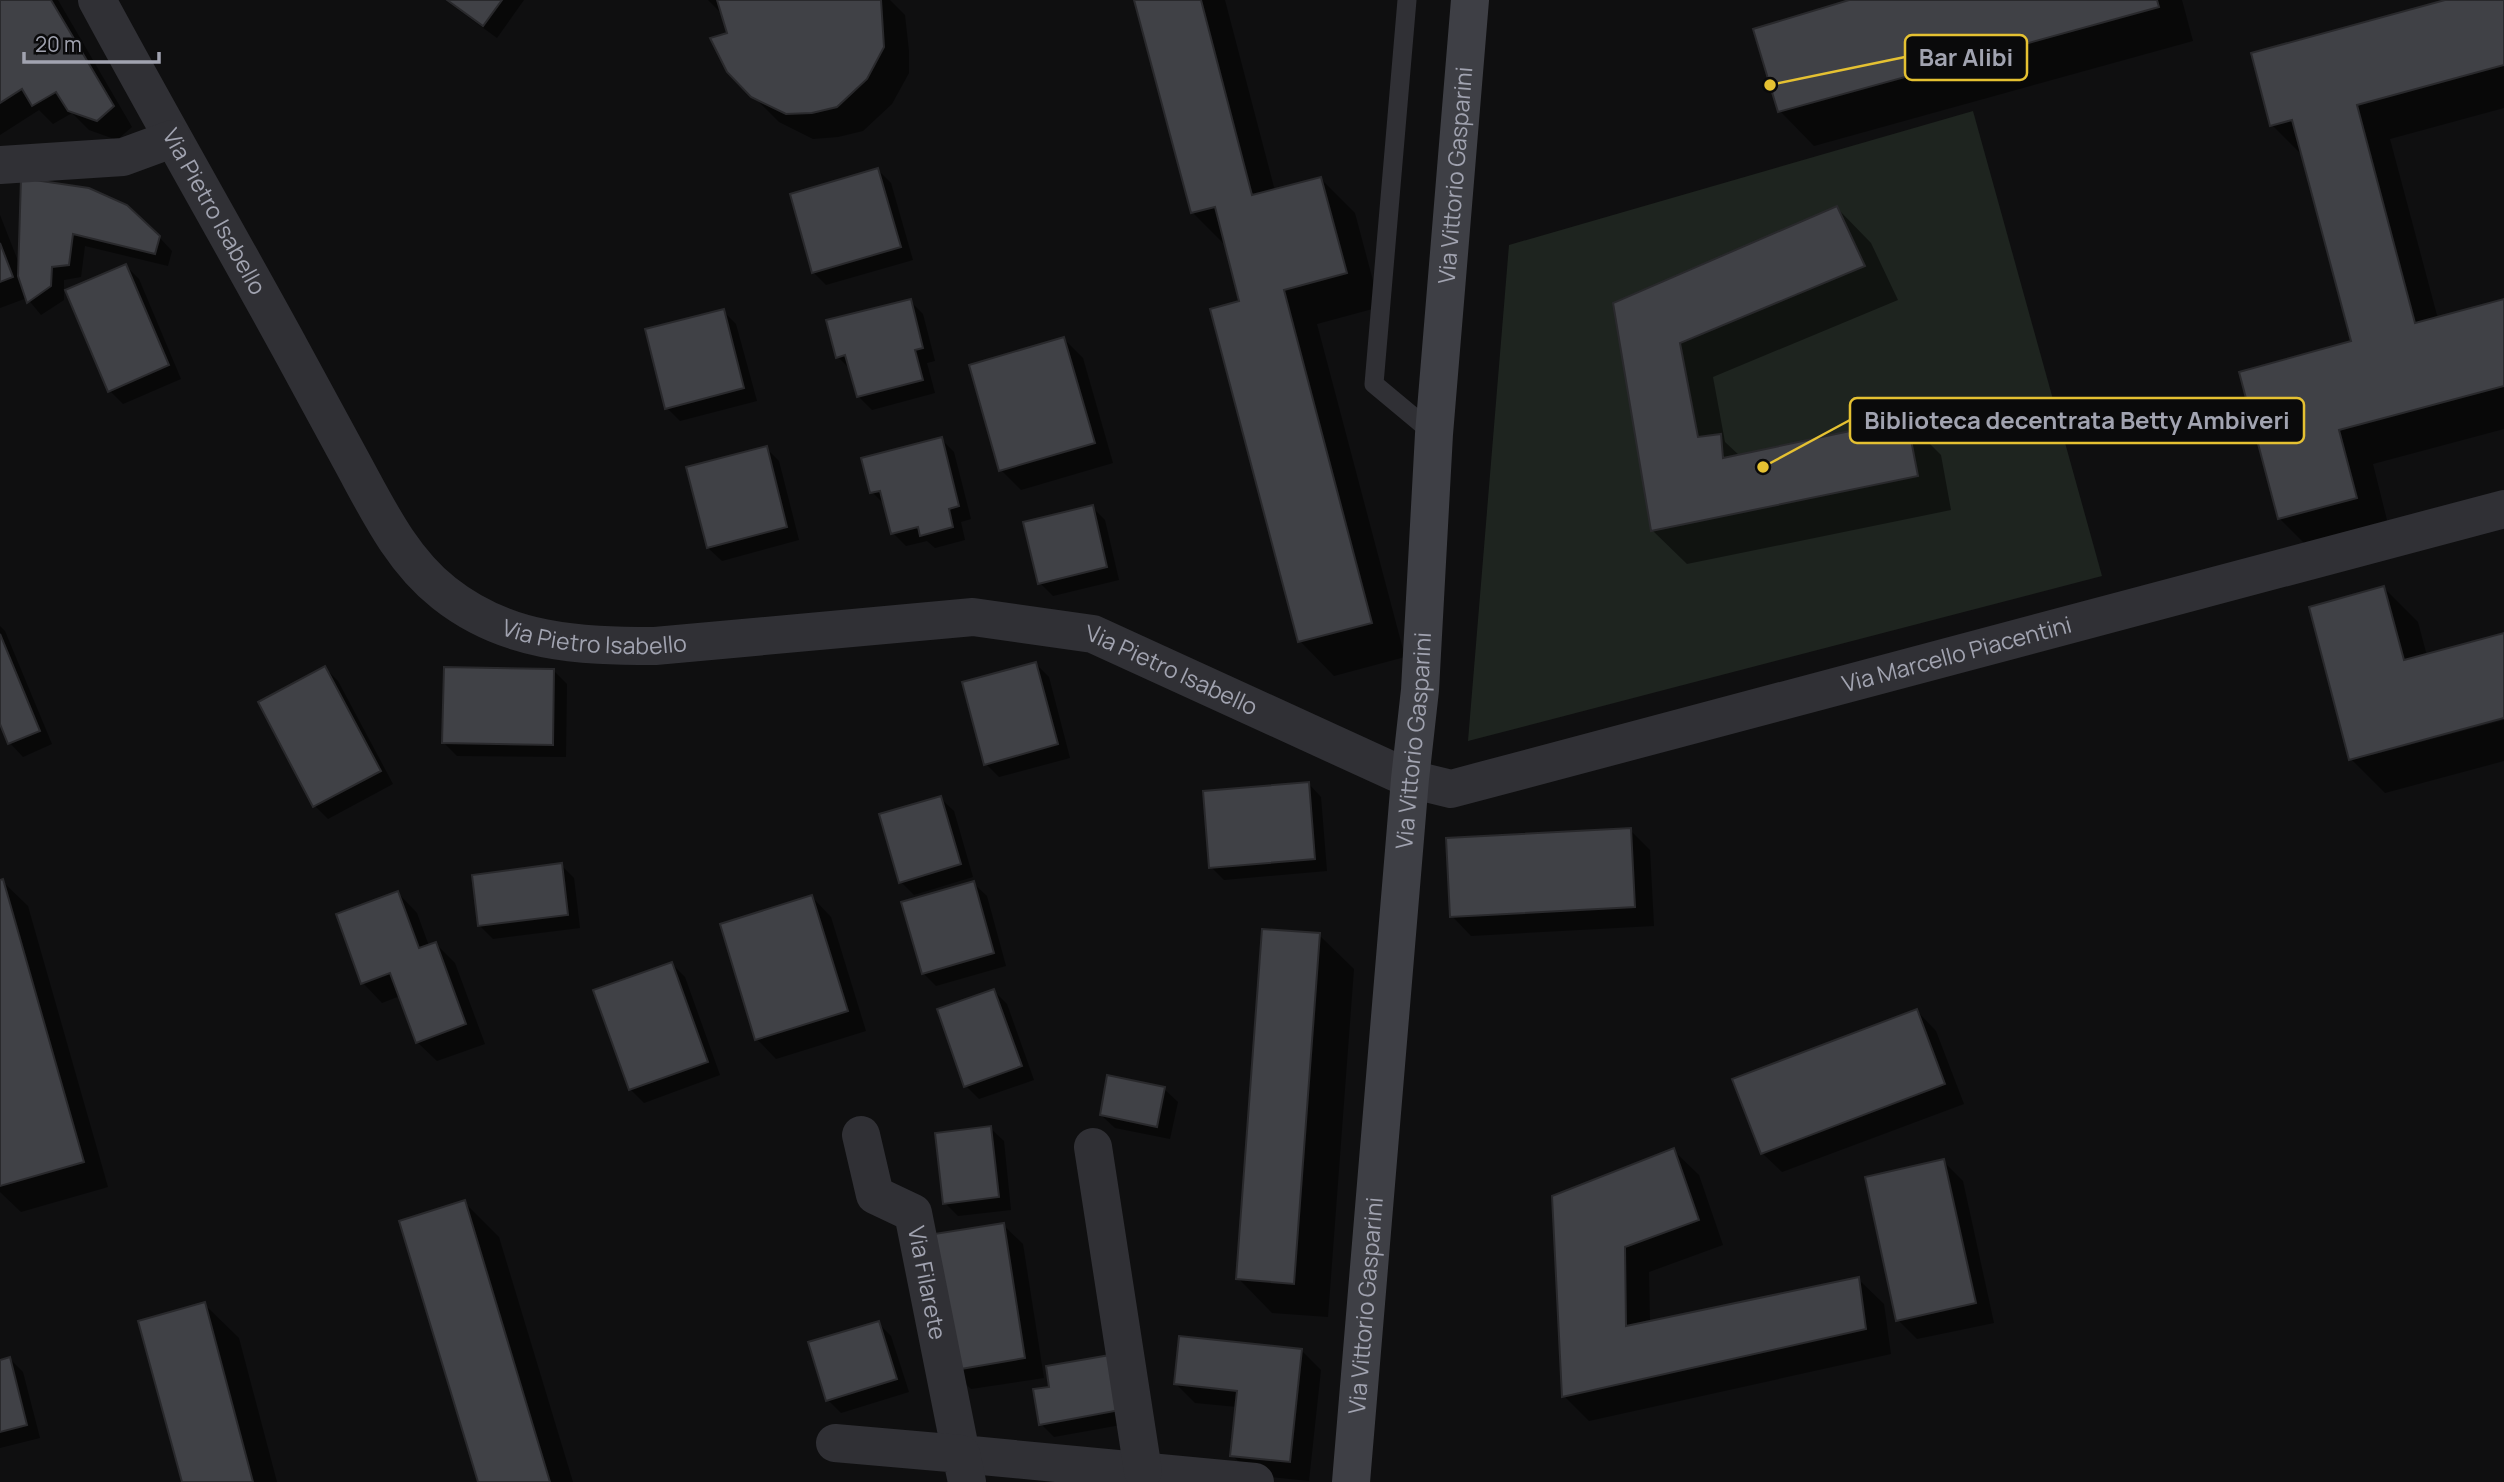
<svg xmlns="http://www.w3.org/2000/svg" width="2504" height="1482" viewBox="0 0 2504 1482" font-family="Manrope,sans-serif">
	<rect width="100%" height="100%" fill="#0f0f10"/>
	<!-- green -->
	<polygon fill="#1e241f" points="1973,111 2102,576 1468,741 1509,245"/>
	<!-- shadow -->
	<g fill="#0007">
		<polygon points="0,0 58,0 132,127 117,140 89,130 72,113 53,124 39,110 0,135"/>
		<polygon points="445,0 524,0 497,38"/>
		<polygon points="708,0 890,0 905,15 909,51 909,73 892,104 863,131 838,137 813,139 779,122 728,71 729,34 723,15"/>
		<polygon points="1136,0 1225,0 1275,191 1321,179 1355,213 1380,307 1317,324 1405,657 1334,676 1300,641 1242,302 1227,247 1192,212"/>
		<polygon points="1855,0 2182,0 2193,41 1814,146 1780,111"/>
		<polygon points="2452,0 2504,0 2504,108 2390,139 2438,319 2504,301 2504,429 2373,464 2390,532 2314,553 2280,519 2241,373 2353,342 2303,156 2272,125"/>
		<polygon points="878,170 891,183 913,260 826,285 813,272"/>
		<polygon points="23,180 159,237 172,251 168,266 85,246 81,277 64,280 64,300 41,315 27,298 0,308 0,215 20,266"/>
		<polygon points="1837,208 1871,243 1898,300 1713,377 1725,442 1740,456 1906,420 1941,455 1951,510 1687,564 1652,530 1614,304"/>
		<polygon points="126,266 139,279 181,379 123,404 110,391"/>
		<polygon points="910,301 923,314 935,361 927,363 935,393 872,410 858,396 851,370 838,357"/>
		<polygon points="723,311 736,324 757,401 680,421 667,408"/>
		<polygon points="1064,339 1083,358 1113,463 1021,490 1001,470"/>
		<polygon points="941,439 954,452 971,519 961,522 965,540 935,548 927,541 906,546 893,533 885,505 872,492"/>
		<polygon points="766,448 779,461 799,540 722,561 708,548"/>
		<polygon points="1092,507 1105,520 1119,580 1053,596 1040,583"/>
		<polygon points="2384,588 2418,622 2427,656 2504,635 2504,716 2372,752 2372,755 2504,720 2504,761 2385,793 2351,759"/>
		<polygon points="0,626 5,631 52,744 23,757 10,743 0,719"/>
		<polygon points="1036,664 1049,677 1070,758 999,777 986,764"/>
		<polygon points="325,668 338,681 393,784 328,819 315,806 260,703"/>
		<polygon points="554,671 567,684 566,757 457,756 444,743"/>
		<polygon points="1308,783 1321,797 1327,871 1224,880 1211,867"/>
		<polygon points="940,798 954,811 973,877 914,895 901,882"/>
		<polygon points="1630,830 1650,850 1654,926 1471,936 1452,916"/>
		<polygon points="561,865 574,878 580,928 493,939 480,926"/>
		<polygon points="0,881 2,881 28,906 108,1187 21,1212 0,1192"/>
		<polygon points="973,883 987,896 1006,966 936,986 923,973"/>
		<polygon points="398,893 417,913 429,946 436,944 455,963 485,1044 437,1061 417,1042 400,996 382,1003 363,983 338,915"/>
		<polygon points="812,897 831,917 866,1031 776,1059 757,1039"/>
		<polygon points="1319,935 1354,969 1328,1317 1272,1313 1238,1278"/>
		<polygon points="672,964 685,977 720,1075 644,1103 631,1090 596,991"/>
		<polygon points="994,991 1007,1004 1034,1080 979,1099 966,1086"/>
		<polygon points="1917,1011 1936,1031 1964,1104 1782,1172 1762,1153"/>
		<polygon points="1164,1089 1178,1102 1170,1139 1115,1128 1101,1115"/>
		<polygon points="990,1128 1004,1141 1011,1210 958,1216 945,1203"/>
		<polygon points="1673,1150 1699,1175 1723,1245 1649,1272 1650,1323 1858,1279 1884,1304 1891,1354 1589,1421 1564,1396 1554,1198"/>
		<polygon points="1943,1161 1963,1181 1994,1323 1917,1339 1898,1320"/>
		<polygon points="464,1202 499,1237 573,1482 480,1482"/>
		<polygon points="1003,1225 1023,1244 1044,1378 971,1389 951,1370"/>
		<polygon points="204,1304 239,1338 277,1482 183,1482"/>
		<polygon points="878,1323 891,1336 909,1392 841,1413 828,1400"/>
		<polygon points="1301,1350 1321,1370 1309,1481 1252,1475 1232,1455 1237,1407 1195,1403 1176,1384"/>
		<polygon points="10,1359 23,1372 40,1438 0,1448 0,1362"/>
		<polygon points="1122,1370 1132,1423 1054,1437 1041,1424"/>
	</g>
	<!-- building -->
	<g fill="#404146" stroke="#29292c" stroke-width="2">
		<polygon points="0,0 51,0 114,106 97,121 68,111 56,92 32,106 22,89 0,103"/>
		<polygon points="447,0 502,0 483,26"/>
		<polygon points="717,0 881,0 884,47 867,79 837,107 812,113 786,114 751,97 727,72 710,38 727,33"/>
		<polygon points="1134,0 1201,0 1252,195 1321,177 1347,273 1284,290 1372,623 1298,642 1210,309 1239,301 1215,207 1191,213"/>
		<polygon points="1849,0 2157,0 2159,7 1778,112 1753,29"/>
		<polygon points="2445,0 2504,0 2504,65 2357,105 2415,323 2504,299 2504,386 2339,430 2357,498 2278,519 2239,372 2351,341 2292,120 2270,126 2251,53"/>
		<polygon points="878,168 901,247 812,273 790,194"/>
		<polygon points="21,178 89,188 127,205 160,236 155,254 73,234 69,265 52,267 51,286 27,303 18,276"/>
		<polygon points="1837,206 1865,266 1680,343 1698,437 1721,434 1723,458 1907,419 1918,476 1651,531 1613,303"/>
		<polygon points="0,243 13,277 0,282"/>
		<polygon points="126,264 169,365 108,392 65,290"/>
		<polygon points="911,299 923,348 915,350 923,380 857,397 845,355 836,358 826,320"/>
		<polygon points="724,309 744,388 665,409 645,329"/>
		<polygon points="1064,337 1095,443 999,471 969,365"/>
		<polygon points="942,437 959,506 949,509 953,527 920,536 918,527 891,534 880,491 870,493 861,458"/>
		<polygon points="767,446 787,527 707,548 686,467"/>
		<polygon points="1093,505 1107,567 1038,584 1023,522"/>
		<polygon points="2384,586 2404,660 2504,633 2504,718 2349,760 2309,607"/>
		<polygon points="0,634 40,731 8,744 0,724"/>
		<polygon points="1036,662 1058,744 984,765 962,682"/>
		<polygon points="325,666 381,771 313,807 258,702"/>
		<polygon points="444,667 554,669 553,745 442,743"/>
		<polygon points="1309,782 1315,859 1209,868 1203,791"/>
		<polygon points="941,796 961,864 899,883 879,814"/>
		<polygon points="1631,828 1635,907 1450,917 1446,838"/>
		<polygon points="562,863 568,915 478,926 472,875"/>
		<polygon points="3,879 84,1162 0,1186 0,880"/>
		<polygon points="974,881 994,953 922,974 901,902"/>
		<polygon points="398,891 419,948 436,942 466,1024 416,1043 390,973 361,984 336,914"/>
		<polygon points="812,895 848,1011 755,1040 720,924"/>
		<polygon points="1262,929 1320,933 1294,1284 1236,1279"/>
		<polygon points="672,962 708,1062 629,1090 593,990"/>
		<polygon points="994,989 1022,1066 964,1087 937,1009"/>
		<polygon points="1917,1009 1945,1084 1761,1154 1732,1079"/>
		<polygon points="1107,1075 1165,1087 1157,1127 1100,1115"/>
		<polygon points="991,1126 999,1197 943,1204 935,1133"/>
		<polygon points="1674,1148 1699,1220 1625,1247 1626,1326 1859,1277 1866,1329 1562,1397 1552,1196"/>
		<polygon points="1944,1159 1976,1303 1896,1321 1865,1177"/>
		<polygon points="465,1200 550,1482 478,1482 399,1221"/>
		<polygon points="1004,1223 1025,1358 949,1371 928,1235"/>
		<polygon points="205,1302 253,1482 182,1482 138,1321"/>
		<polygon points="879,1321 897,1379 826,1401 808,1342"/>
		<polygon points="1179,1336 1302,1349 1290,1462 1230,1456 1237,1391 1174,1384"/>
		<polygon points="1110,1355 1120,1410 1039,1425 1033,1389 1049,1387 1046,1366"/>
		<polygon points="10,1357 27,1425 0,1432 0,1360"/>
	</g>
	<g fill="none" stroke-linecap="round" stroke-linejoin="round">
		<!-- lane -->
		<polyline stroke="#303035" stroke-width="19" points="1407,0 1374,384 1434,434"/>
		<!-- street -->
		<g stroke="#303035" stroke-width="38">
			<path id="s1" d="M97 0C160 117 226 231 290 348 311 387 332 425 353 464 378 510 402 560 444 593 507 643 578 646 655 646L973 617 1093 634 1410 779 1451 789 2504 509"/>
			<polyline points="0,165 123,157 172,139"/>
			<path id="s2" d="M861 1135 875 1195 913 1213 961 1454 1255 1482"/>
			<polyline points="1093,1147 1143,1471"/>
			<polyline points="835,1443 961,1454 967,1482"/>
		</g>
		<!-- secondary -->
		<path stroke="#3e3f45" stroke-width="38" id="s3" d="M1351 1482 1410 779 1420 690 1434 434 1470 0"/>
	</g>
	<g text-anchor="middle" stroke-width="5" stroke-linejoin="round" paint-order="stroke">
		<!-- street labels -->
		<g font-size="23" fill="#a1a3b0" stroke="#0a0a0b">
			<text dy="8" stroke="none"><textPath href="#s3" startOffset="1311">Via Vittorio Gasparini</textPath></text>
			<text dy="8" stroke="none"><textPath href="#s1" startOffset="242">Via Pietro Isabello</textPath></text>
			<text dy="8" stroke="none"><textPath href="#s1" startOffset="850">Via Pietro Isabello</textPath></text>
			<text dy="8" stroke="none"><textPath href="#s1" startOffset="2266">Via Marcello Piacentini</textPath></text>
			<text dy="8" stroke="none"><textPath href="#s1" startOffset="1438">Via Pietro Isabello</textPath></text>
			<text dy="8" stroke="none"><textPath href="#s3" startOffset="744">Via Vittorio Gasparini</textPath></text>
			<text dy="8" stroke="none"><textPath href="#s2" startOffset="175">Via Filarete</textPath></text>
			<text dy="8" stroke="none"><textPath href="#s3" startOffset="177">Via Vittorio Gasparini</textPath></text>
		</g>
	</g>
	<!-- callouts -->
	<path fill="none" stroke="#e5c132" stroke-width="2.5" d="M1770 85L1905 57M1763 467L1850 420"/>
	<g fill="#e5c132" stroke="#0a0a0b" stroke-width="2.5">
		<circle cx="1770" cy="85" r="7"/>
		<circle cx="1763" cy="467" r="7"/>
	</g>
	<g fill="#0a0a0b" stroke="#e5c132" stroke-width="2.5">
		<rect x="1905" y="35" width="122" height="45" rx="7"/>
		<rect x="1850" y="398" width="454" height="45" rx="7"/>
	</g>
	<g font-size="24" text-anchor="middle" font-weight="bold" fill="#a1a3b0">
		<text x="1966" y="66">Bar Alibi</text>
		<text x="2077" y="429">Biblioteca decentrata Betty Ambiveri</text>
	</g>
	<!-- scale -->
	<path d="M24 52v10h135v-10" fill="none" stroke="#a1a3b0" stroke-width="3.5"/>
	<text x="35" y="52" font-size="21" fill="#a1a3b0" stroke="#0a0a0b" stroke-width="5" paint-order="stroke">20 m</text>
</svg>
